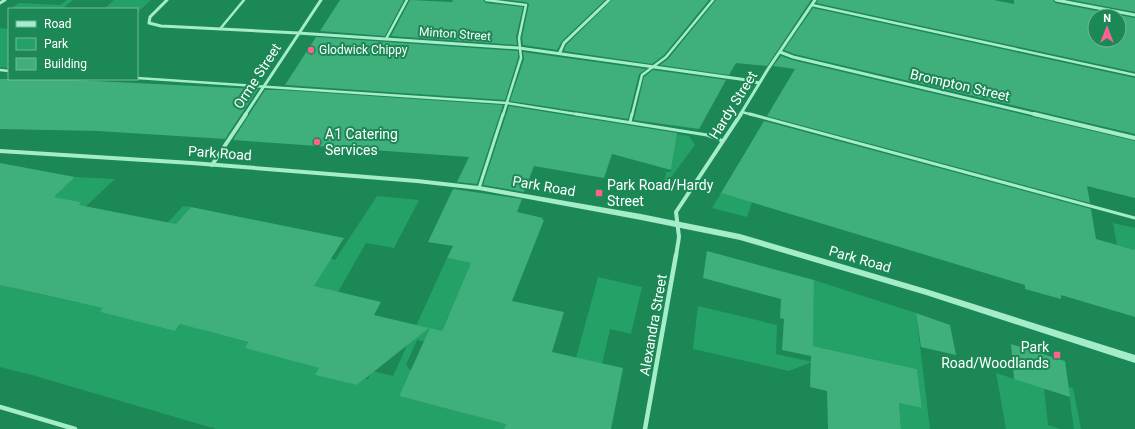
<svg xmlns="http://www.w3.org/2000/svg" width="1135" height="429" viewBox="0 0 1135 429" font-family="Roboto,sans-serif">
	<rect width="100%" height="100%" fill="#1b8856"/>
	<!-- green -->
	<g fill="#24a166">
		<polygon points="67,0 73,0 62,9 10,9 19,3 60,5"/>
		<polygon points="114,0 151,0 137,13 137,9 104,9"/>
		<polygon points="0,28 9,29 9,68 0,67"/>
		<polygon points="620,125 689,136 695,145 663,188 666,172 671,172 673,157"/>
		<polygon points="75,177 115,179 83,209 76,208 81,202 54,197"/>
		<polygon points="721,193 752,202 747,217 712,208"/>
		<polygon points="377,196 419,200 394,248 366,243 338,292 318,288 297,362 319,368 316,375 357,385 365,379 368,379 372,371 393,376 447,258 495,268 496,271 470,266 436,344 417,340 406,365 411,371 399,396 506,423 504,429 216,429 32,375 0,367 0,275 12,288 80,303 159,232 183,206 191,207 100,312 175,331 238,248 206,331 248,342 245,348 269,354 330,258 335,260"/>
		<polygon points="1113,223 1135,228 1135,258 1133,249 1117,245"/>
		<polygon points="598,277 642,287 631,334 610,329 602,364 576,358"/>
		<polygon points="814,280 916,313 930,429 901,429 899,403 922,408 917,369 818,347 812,362 789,371 693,349 698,306 777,325 776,354 812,362"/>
		<polygon points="996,373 1044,388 1048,425 1060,429 1006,429"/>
		<polygon points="1068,387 1073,388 1081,429 1074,429"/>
	</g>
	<!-- building -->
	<g fill="#3faf7b" fill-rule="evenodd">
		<polygon points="340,0 404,0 385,36 320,31"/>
		<polygon points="410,0 452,2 453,0 483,0 486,3 523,7 516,37 517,45 391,36"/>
		<polygon points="508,0 605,0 562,41 557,50 523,45 522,38 529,4 526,2"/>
		<polygon points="612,0 709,0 664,55 652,64 564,51 566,45"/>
		<polygon points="716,0 811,0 767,66 736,63 729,75 660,65 668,59"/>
		<path d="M818 0H994L1014 4V0H1053L1055 3 1135 18V72L816 3ZM1095 16H1119V40H1095Z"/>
		<polygon points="1072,0 1135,0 1135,12"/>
		<polygon points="813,8 1135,78 1135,134 794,54 784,50"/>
		<polygon points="316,37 518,51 518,58 505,100 285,85"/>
		<polygon points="523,52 646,69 639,74 628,119 510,101 524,59"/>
		<polygon points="781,56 792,60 1135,141 1135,198 1087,186 1090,203 767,116 795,69 773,66"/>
		<polygon points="653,70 726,80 699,129 634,120 644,77"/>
		<polygon points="0,79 55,79 258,89 225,139 98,131 0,129"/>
		<polygon points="265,90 281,90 503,105 477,184 457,182 469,157 233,140"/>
		<polygon points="509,106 677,133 671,170 612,154 604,178 534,166 524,192 483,185"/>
		<polygon points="764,121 1091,209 1096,239 1135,250 1135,317 1061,295 1061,299 1025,289 1025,285 721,193"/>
		<polygon points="0,163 75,177 54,197 81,202 79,205 176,224 191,207 344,238 314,286 381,302 374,315 429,328 357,385 315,375 319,368 245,348 248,342 180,324 175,331 100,312 103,308 0,285"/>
		<polygon points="453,189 522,199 517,212 543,218 542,220 544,220 512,301 564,312 552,352 623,368 611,429 504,429 506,424 399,396 430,328 442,331 471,263 447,258 453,246 428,242"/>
		<polygon points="707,251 814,280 813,346 917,369 922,408 899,403 901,429 828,429 827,391 810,387 811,356 782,350 784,319 780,318 781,299 703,278"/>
		<polygon points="916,313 950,325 956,355 921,347"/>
		<polygon points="1011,344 1065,361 1070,397 1014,379"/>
	</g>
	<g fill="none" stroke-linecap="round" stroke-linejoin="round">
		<!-- service-far1 -->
		<g stroke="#a4ecca" stroke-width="2.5">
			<polyline points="486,0 526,5 519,38 521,58 503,115"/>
			<polyline points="812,5 1135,75"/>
			<polyline points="220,29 244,0"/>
			<polyline points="386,39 407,0"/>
			<polyline points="0,70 9,71"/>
			<polyline points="137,78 507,103 582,115"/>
			<polyline points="742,112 753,115"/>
			<polyline points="632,115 642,75 666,57 713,0"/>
		</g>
		<!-- service -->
		<g stroke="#a4ecca" stroke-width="3">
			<polyline points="576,114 707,135 723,141"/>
			<polyline points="750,114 1135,218"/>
			<polyline points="630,122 632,114"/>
			<polyline points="479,188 503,114"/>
		</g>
		<!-- minor-far2 -->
		<g stroke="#a4ecca" stroke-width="3">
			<polyline points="167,0 150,17 149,23 161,26 298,33 519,48 747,80 759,83"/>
			<polyline points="1056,0 1135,15"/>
			<polyline points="0,3 5,0"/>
			<polyline points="560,52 564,43 609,0"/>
			<polyline points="780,52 793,57 1038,115"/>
			<polyline points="245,115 321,0"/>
			<polyline points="740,115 768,69 815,0"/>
		</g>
		<!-- minor-far1 -->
		<g stroke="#a4ecca" stroke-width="4">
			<polyline points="1034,114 1135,138"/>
			<polyline points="212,165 246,114"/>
			<polyline points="676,256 679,237 676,212 741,114"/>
		</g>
		<!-- minor -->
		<g stroke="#a4ecca" stroke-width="4.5">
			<polyline points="0,407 75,429"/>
			<polyline points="645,429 676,255"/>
		</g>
		<!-- tertiary -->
		<polygon fill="#a4ecca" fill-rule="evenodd" points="0,149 192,161 417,179 479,186 641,214 740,234 926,289 1135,355 1135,363 926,295 740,240 641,220 479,190 417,183 192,165 0,153"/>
	</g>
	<!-- markers -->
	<g fill="#fd6191" stroke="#1b8856" stroke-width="1.5">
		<circle cx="311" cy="50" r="4"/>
		<circle cx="317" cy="142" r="4"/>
		<rect x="595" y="189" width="8" height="8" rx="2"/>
		<rect x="1053" y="351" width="8" height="8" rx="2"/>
	</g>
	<g text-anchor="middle" stroke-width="4" stroke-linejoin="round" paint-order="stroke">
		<!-- far-street labels -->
		<g font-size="12" fill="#fff" stroke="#1b8856">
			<text transform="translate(455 34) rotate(4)" y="4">Minton Street</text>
		</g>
		<!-- far-poi labels -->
		<g font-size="12" fill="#fff" stroke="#1b8856" text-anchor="start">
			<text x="319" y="54">Glodwick Chippy</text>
		</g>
		<!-- street labels -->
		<g font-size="14" fill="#fff" stroke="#1b8856">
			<text transform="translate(257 76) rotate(-57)" y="5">Orme Street</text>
			<text transform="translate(960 85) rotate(13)" y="5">Brompton Street</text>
			<text transform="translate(733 105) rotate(-58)" y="5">Hardy Street</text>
			<text transform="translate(220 153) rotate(4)" y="5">Park Road</text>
			<text transform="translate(544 186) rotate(10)" y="5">Park Road</text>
			<text transform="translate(860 259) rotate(16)" y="5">Park Road</text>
			<text transform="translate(653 325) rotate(-80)" y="5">Alexandra Street</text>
		</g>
		<!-- poi labels -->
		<g font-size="14" fill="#fff" stroke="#1b8856" text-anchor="start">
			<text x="325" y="139">A1 Catering<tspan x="325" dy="16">Services</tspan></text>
			<text x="607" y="190">Park Road/Hardy<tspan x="607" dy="16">Street</tspan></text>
			<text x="1049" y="352" text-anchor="end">Park<tspan x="1049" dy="16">Road/Woodlands</tspan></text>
		</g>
	</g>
	<!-- legend -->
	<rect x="8" y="8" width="130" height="72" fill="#1b8856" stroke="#76b89a"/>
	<rect x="16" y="21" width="20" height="6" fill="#a4ecca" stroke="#76b89a"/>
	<text x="44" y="28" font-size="12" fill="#ffffff">Road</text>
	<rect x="16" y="38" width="20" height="12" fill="#24a166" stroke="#76b89a"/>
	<text x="44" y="48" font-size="12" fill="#ffffff">Park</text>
	<rect x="16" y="58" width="20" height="12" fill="#3faf7b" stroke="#76b89a"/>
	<text x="44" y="68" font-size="12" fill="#ffffff">Building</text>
	<!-- north arrow -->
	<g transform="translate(1107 28)"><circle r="19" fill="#1b8856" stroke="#76b89a"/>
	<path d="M0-3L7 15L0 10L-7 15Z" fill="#fd6191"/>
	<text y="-6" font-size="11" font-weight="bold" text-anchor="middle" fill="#ffffff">N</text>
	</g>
</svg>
